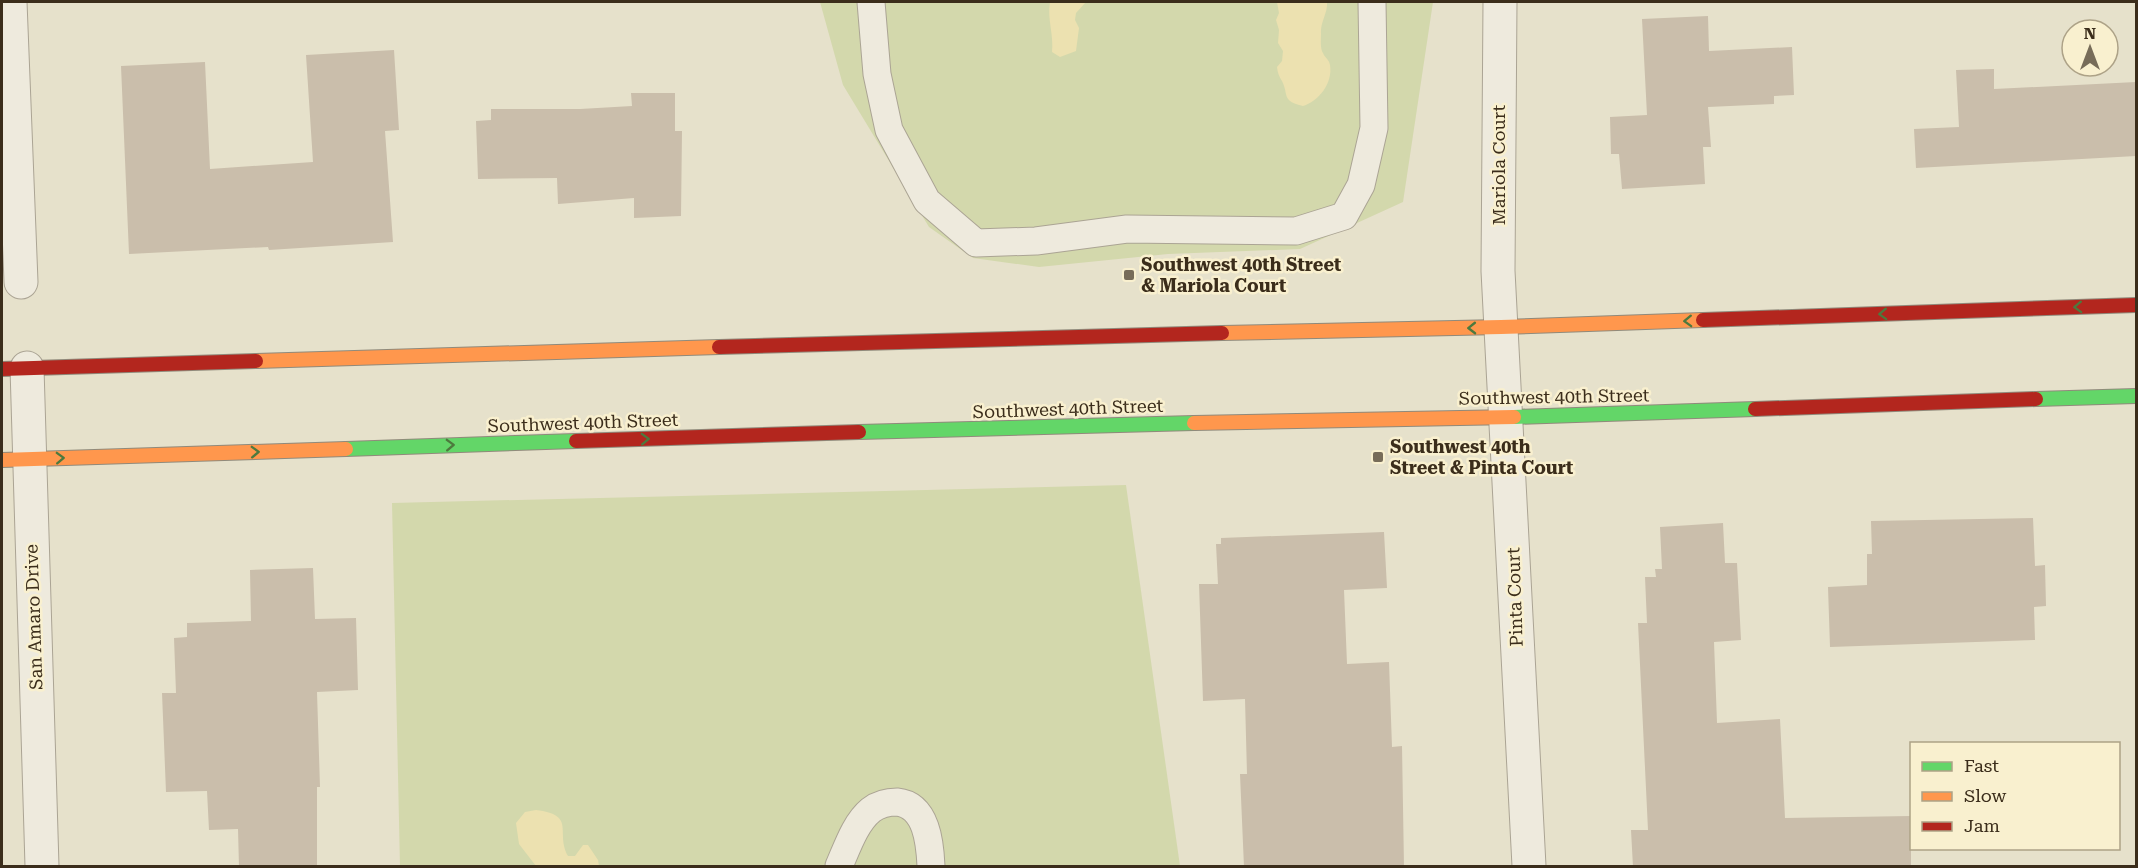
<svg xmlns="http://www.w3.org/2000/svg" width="2138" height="868" viewBox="0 0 2138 868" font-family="'Roboto Serif',serif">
	<rect width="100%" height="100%" fill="#e6e1cb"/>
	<!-- green -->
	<g fill="#d3d8ac">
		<polygon points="820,2 1433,2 1403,202 1300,249 1168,254 1039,267 973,258 929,227 843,85"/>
		<polygon points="1126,485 1180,866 400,866 392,503"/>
	</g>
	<!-- sand -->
	<g fill="#ece1b0">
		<path d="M1050 2H1086L1076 13 1075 20 1079 28 1076 51 1060 57 1052 52C1054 35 1047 19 1050 2Z"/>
		<path d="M1277 2H1327C1328 13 1320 22 1321 34 1321 39 1320 49 1323 53 1325 58 1329 59 1330 65 1333 83 1319 101 1303 106 1281 101 1289 95 1282 81 1279 76 1278 74 1277 67L1282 61 1283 51 1278 43 1279 30 1276 20 1279 13Z"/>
		<path d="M536 810C577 815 555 832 568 856H575L583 845H588L598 860 599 866H536L519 844 516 823 525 812Z"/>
	</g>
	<!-- building -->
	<g fill="#cabeab">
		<polygon points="1708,16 1709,51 1792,47 1794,95 1774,96 1774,104 1708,107 1711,147 1703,147 1705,184 1622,189 1619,154 1611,154 1610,117 1647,115 1642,19"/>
		<polygon points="394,50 399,130 385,131 393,242 269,250 268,247 129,254 121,66 205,62 210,169 313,162 306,55"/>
		<polygon points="1994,69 1994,89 2136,82 2136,156 1916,168 1914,129 1959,127 1956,70"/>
		<polygon points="631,93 675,93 675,131 682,131 681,216 634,218 634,198 558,204 557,178 478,179 476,121 491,120 491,109 580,109 632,106"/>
		<polygon points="2033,518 2035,566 2045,565 2046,606 2034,607 2035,640 1830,647 1828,587 1867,585 1867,554 1872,554 1871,521"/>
		<polygon points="1723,523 1725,563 1737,563 1741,640 1714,642 1717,723 1780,719 1785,818 1911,816 1911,867 1633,867 1631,830 1648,830 1638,623 1647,623 1645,577 1656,577 1655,569 1662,569 1660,527"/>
		<polygon points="1384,532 1387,588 1344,590 1347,664 1389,662 1392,747 1402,746 1404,867 1244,867 1240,774 1247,774 1245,699 1203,701 1199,584 1218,584 1216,544 1221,544 1221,538"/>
		<polygon points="313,568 315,619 356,618 358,690 317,692 320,787 317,787 317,867 239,867 238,829 209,830 207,791 166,792 162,693 176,693 174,638 187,637 187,623 251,621 250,570"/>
	</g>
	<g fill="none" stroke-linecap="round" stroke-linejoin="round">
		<!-- lane casing -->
		<g stroke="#aba494" stroke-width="29">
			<g id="lane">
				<polyline points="871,2 877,74 889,130 927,201 976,243 1036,241 1127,229 1296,231 1344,216 1361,185 1374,128 1372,2"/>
				<path d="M839 866C847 848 855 823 871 810 879 804 888 802 897 802 927 805 930 844 931 866"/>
			</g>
		</g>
		<!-- street casing -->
		<g stroke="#aba494" stroke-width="35">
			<g id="street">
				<polyline points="10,2 21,282"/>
				<polyline points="1500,2 1498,271 1529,866"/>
				<polyline points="27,368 42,866"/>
			</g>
		</g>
		<!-- fast casing -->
		<g stroke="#908a7b" stroke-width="16">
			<g id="fast">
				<polyline points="2036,399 2136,396"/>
				<polyline points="1514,417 1755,409"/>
				<polyline points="859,432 1194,423"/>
				<polyline points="346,449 576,441"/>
			</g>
		</g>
		<!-- slow casing -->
		<g stroke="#908a7b" stroke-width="16">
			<g id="slow">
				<polyline points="1222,333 1501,327 1703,320"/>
				<polyline points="256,361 719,347"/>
				<polyline points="1194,423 1514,417"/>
				<polyline points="2,460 346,449"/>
			</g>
		</g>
		<!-- jam casing -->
		<g stroke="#908a7b" stroke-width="16">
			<g id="jam">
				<polyline points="1703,320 2136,305"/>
				<polyline points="719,347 1222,333"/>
				<polyline points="2,369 256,361"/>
				<polyline points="1755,409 2036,399"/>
				<polyline points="576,441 859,432"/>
			</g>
		</g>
		<!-- lane -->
		<use href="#lane" stroke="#eeeadd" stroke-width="27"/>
		<!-- street -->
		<use href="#street" stroke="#eeeadd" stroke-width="33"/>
		<!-- fast -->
		<use href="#fast" stroke="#63d668" stroke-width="14"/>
		<!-- slow -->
		<use href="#slow" stroke="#ff974d" stroke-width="14"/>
		<!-- jam -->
		<use href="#jam" stroke="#b3261e" stroke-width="14"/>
	</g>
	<!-- one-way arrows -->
	<defs><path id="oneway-chevron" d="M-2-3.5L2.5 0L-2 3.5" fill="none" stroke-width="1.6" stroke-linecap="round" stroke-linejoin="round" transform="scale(1.5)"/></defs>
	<g stroke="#4d793e">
		<use href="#oneway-chevron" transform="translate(2078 307) rotate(178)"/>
		<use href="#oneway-chevron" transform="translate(1883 314) rotate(178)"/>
		<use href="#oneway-chevron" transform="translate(1688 321) rotate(178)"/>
		<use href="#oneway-chevron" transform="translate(1472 328) rotate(179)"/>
		<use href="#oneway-chevron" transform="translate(645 439) rotate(-2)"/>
		<use href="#oneway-chevron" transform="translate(450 445) rotate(-2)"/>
		<use href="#oneway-chevron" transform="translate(255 452) rotate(-2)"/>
		<use href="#oneway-chevron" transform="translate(60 458) rotate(-2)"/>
	</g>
	<!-- markers -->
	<g fill="#776c59" stroke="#f9f0cf" stroke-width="2">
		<rect x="1123" y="269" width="12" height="12" rx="3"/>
		<rect x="1372" y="451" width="12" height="12" rx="3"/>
	</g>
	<g text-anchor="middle" stroke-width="5" stroke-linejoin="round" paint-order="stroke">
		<!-- street labels -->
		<g font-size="18" fill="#3b2d1b" stroke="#f9f0cf">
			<text transform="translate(1499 165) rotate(-90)" y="6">Mariola Court</text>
			<text transform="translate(1554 397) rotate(-1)" y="6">Southwest 40th Street</text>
			<text transform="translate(1068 409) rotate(-2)" y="6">Southwest 40th Street</text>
			<text transform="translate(583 423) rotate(-2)" y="6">Southwest 40th Street</text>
			<text transform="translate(1515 597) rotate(-92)" y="6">Pinta Court</text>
			<text transform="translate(34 617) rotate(-92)" y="6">San Amaro Drive</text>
		</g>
		<!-- poi labels -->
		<g font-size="18" font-weight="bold" fill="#3b2d1b" stroke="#f9f0cf" text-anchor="start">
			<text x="1141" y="271">Southwest 40th Street<tspan x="1141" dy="21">&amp; Mariola Court</tspan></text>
			<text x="1390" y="453">Southwest 40th<tspan x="1390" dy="21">Street &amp; Pinta Court</tspan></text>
		</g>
	</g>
	<!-- border -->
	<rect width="2138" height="868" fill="none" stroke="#3b2d1b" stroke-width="6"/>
	<!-- legend -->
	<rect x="1910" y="742" width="210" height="108" fill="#f9f0cf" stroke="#ada287" stroke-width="1.5"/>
	<rect x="1922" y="762" width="30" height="9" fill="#63d668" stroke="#ada287" stroke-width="1.5"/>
	<text x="1964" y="772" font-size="18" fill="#3b2d1b">Fast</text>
	<rect x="1922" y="792" width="30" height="9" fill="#ff974d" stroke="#ada287" stroke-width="1.5"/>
	<text x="1964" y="802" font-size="18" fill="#3b2d1b">Slow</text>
	<rect x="1922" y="822" width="30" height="9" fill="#b3261e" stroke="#ada287" stroke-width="1.5"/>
	<text x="1964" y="832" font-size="18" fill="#3b2d1b">Jam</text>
	<!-- north arrow -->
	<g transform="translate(2090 48)"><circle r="28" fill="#f9f0cf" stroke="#ada287" stroke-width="1.5"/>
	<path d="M0-4.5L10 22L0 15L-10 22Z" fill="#776c59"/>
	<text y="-9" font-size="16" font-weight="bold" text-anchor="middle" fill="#3b2d1b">N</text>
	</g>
</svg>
